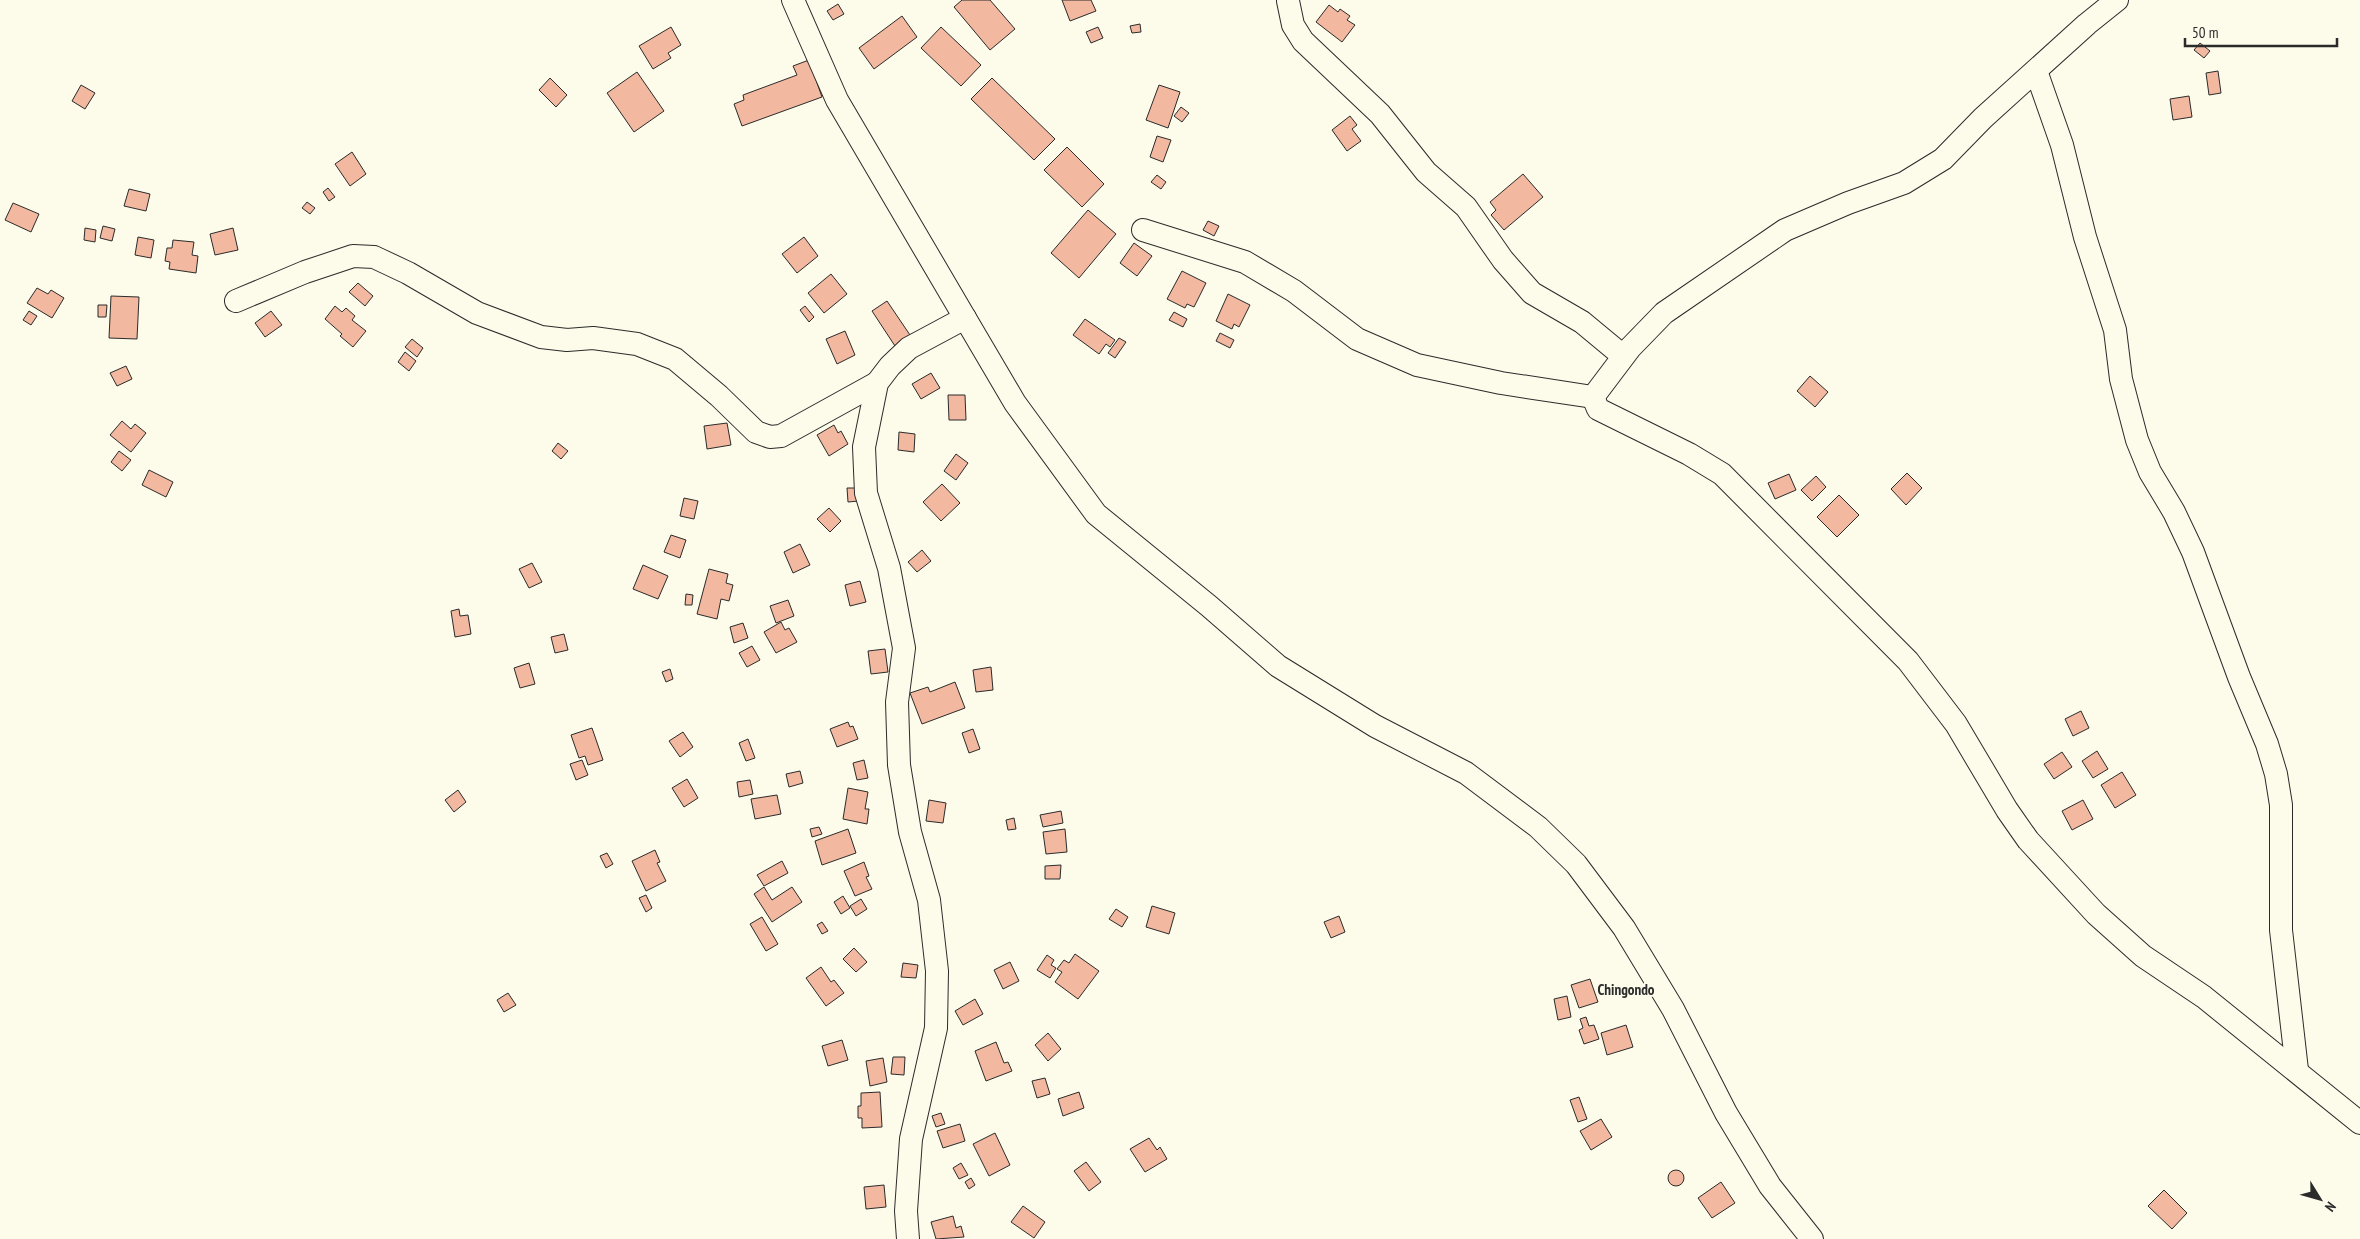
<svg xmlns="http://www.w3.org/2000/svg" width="2360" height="1239" viewBox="0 0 2360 1239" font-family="'PT Sans Narrow',sans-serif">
	<rect width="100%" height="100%" fill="#fdfbea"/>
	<!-- building -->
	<g fill="#f2b8a0" stroke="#2b2b2b">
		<polygon points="962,0 990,0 1015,29 990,50 954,7"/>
		<polygon points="1062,0 1091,0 1096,11 1070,21"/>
		<polygon points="838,4 844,14 833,20 827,11"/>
		<polygon points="1329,5 1338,12 1340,9 1350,16 1347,20 1355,25 1342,42 1316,22"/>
		<polygon points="902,16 917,37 874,69 859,48"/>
		<polygon points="1140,24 1141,32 1132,33 1130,26"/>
		<polygon points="671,27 681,45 668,53 671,58 653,69 639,46"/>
		<polygon points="941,27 981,65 961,86 921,48"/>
		<polygon points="1098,27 1103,38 1091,43 1086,32"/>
		<polygon points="2200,43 2210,51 2204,58 2194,50"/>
		<polygon points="809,60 822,97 742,126 734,104 744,100 743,95 797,75 793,66"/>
		<polygon points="2218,71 2221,93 2209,95 2206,73"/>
		<polygon points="637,72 664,111 634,132 607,93"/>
		<polygon points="550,78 567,95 556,107 539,90"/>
		<polygon points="992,78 1055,139 1034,160 971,99"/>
		<polygon points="81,85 95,93 85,109 72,101"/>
		<polygon points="1159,85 1180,92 1168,128 1146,120"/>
		<polygon points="2189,96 2192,117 2173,120 2170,99"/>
		<polygon points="1181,107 1189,113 1182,122 1174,116"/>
		<polygon points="1350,116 1357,125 1352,129 1361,141 1347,151 1332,130"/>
		<polygon points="1157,136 1171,140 1163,162 1150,157"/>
		<polygon points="1067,147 1104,184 1082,207 1044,170"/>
		<polygon points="352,152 366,174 350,186 335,164"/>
		<polygon points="1523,174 1543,197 1504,230 1491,215 1496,210 1490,202"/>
		<polygon points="1157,175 1166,182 1161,189 1151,182"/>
		<polygon points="328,188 335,197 329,201 323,192"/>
		<polygon points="129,189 150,194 146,211 124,206"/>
		<polygon points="307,202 315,208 310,214 302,208"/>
		<polygon points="13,203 39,214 31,232 5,220"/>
		<polygon points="1088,210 1116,234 1079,278 1051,253"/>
		<polygon points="1208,221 1219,226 1214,236 1203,230"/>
		<polygon points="103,226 115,229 112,241 100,238"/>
		<polygon points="85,228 96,230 95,242 84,240"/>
		<polygon points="233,228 238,250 215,255 210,234"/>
		<polygon points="138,237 154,240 151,258 135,255"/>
		<polygon points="804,237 818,256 797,273 782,254"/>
		<polygon points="173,240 194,242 192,255 198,256 196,273 169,269 170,262 165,261 167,248 172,248"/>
		<polygon points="1134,243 1152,256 1137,276 1120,263"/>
		<polygon points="1182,271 1206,283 1194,307 1187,304 1185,308 1167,299"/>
		<polygon points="831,274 847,294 824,313 808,293"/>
		<polygon points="358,283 373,296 365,306 349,292"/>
		<polygon points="37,288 48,294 51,290 64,298 52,318 27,303"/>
		<polygon points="1228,294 1250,305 1239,327 1234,324 1232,329 1216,321"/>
		<polygon points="111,296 139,297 137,339 109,338"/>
		<polygon points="887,301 910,335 895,346 872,311"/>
		<polygon points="98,305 107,305 106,317 98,317"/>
		<polygon points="335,306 342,312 346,308 355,316 352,320 366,331 353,347 340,336 342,334 325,319"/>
		<polygon points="805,306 814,317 809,322 800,310"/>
		<polygon points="29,311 37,316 31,325 23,320"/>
		<polygon points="271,311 282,325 265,337 255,323"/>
		<polygon points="1174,312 1187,319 1183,327 1169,320"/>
		<polygon points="1085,319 1115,340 1110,347 1106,344 1099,354 1073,335"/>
		<polygon points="845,331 855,355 837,364 826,339"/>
		<polygon points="1220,333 1234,340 1230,348 1216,341"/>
		<polygon points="1119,338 1126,342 1115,358 1108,353"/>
		<polygon points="412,339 423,348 417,357 405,347"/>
		<polygon points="405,352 416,361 409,371 398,362"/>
		<polygon points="126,366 132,379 117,386 110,373"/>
		<polygon points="931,373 940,388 921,399 912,384"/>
		<polygon points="1810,376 1828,392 1815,407 1797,391"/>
		<polygon points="948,395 965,395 966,420 949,420"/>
		<polygon points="122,421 131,429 135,424 146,433 131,452 110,435"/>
		<polygon points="727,423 731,445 707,449 704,426"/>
		<polygon points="834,425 838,433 841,431 848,444 829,456 817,435"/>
		<polygon points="899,432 915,434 914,452 898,450"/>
		<polygon points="558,443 568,451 561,459 552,451"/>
		<polygon points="119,451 131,460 122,471 111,462"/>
		<polygon points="956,454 968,463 956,480 944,471"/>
		<polygon points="149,470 173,482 166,497 142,485"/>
		<polygon points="1907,473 1922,488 1906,505 1891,489"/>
		<polygon points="1789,474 1796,490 1775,499 1768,483"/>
		<polygon points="1816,476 1826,487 1812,501 1801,490"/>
		<polygon points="942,484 960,503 941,521 923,502"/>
		<polygon points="847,488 859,488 859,501 848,502"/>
		<polygon points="1839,495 1859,515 1837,537 1817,517"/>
		<polygon points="684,498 698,501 694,519 680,516"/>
		<polygon points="829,508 841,521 830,532 817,519"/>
		<polygon points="671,535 686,540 680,558 664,552"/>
		<polygon points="800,544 810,565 793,573 784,552"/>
		<polygon points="922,550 931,561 917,572 908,562"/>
		<polygon points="532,563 542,582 529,588 519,569"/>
		<polygon points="643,565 668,576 658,599 633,589"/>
		<polygon points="709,569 728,574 726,583 733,585 729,601 721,599 717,619 697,614"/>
		<polygon points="860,581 866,602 850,606 845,585"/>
		<polygon points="686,594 693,595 692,605 685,605"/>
		<polygon points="788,600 794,616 776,623 770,606"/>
		<polygon points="459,609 460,616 468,615 471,634 455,637 451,611"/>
		<polygon points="781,622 785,630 789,628 797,642 776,653 764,632"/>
		<polygon points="743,623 748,638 734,643 730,627"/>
		<polygon points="564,634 568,650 555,653 551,637"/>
		<polygon points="752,646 760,660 747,667 739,653"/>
		<polygon points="885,649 888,672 871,674 868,651"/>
		<polygon points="529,663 535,684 520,688 514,668"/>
		<polygon points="991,667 993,690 976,692 973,670"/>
		<polygon points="670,669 673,679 666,682 662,672"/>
		<polygon points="955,682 965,708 922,724 910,693 928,687 930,692"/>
		<polygon points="2081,711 2089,728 2073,736 2065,719"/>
		<polygon points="848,722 850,727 853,726 858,739 837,747 830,729"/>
		<polygon points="592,728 603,760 588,765 585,756 579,758 571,735"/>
		<polygon points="973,729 980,749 969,753 962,733"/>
		<polygon points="683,732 693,747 680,757 669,741"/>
		<polygon points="748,739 755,758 746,761 739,743"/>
		<polygon points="2097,751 2108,769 2093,778 2082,761"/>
		<polygon points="2062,752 2072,767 2054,779 2044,764"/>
		<polygon points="582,760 588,775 576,780 570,764"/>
		<polygon points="864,760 868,778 857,780 853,763"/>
		<polygon points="800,771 803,783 789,787 786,774"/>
		<polygon points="2122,772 2136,795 2115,808 2101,785"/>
		<polygon points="687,779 698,798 684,807 672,788"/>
		<polygon points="750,780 753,794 739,797 737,782"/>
		<polygon points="848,788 868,792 865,809 869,809 867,824 843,819"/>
		<polygon points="458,790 466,802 454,812 445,800"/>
		<polygon points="777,795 781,814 755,819 751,799"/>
		<polygon points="929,800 946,803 943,823 926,821"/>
		<polygon points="2083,800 2093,819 2072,830 2062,811"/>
		<polygon points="1061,811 1063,823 1043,827 1040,815"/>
		<polygon points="1014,818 1016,829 1008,830 1006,820"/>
		<polygon points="819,827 822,834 812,837 810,829"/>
		<polygon points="848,829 856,853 822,865 815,841"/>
		<polygon points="1065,829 1067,852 1046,854 1043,832"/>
		<polygon points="655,850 660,862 657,863 666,881 646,891 632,861"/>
		<polygon points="607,853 613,864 606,868 600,856"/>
		<polygon points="782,861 788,873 764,886 757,875"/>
		<polygon points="864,862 869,876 866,877 872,889 855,896 844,871"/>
		<polygon points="1061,865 1060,879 1045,879 1045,866"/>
		<polygon points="764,887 772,900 792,887 802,902 772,922 754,894"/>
		<polygon points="646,895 652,908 646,912 639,898"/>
		<polygon points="843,896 850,908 841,914 834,902"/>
		<polygon points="861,899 867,909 856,916 850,906"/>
		<polygon points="1152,906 1175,913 1169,934 1146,927"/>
		<polygon points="1116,909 1128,917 1122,927 1109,919"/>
		<polygon points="1339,916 1345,932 1331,938 1324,922"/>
		<polygon points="762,917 778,944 766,951 750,924"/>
		<polygon points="822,922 828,931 822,934 817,925"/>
		<polygon points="854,948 867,962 856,972 843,959"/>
		<polygon points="1075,954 1099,971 1078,999 1055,982 1062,972 1057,969 1064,960 1069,963"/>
		<polygon points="1047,955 1054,960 1051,965 1056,968 1050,978 1037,970"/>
		<polygon points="1010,962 1019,981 1003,989 994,970"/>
		<polygon points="903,963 918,965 916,978 901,977"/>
		<polygon points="821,967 831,982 834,980 844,993 826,1006 806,978"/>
		<polygon points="1590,979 1598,1002 1579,1008 1571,985"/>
		<polygon points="508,993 516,1005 504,1012 497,1000"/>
		<polygon points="1567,996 1571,1017 1558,1020 1554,999"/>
		<polygon points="975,999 983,1014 963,1025 955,1011"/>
		<polygon points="1586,1017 1589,1026 1594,1025 1599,1039 1584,1044 1579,1030 1583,1028 1580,1019"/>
		<polygon points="1626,1025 1633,1047 1607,1055 1601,1033"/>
		<polygon points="1048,1033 1061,1049 1048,1061 1035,1045"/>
		<polygon points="842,1040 848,1060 828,1066 822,1046"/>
		<polygon points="996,1042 1004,1063 1008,1062 1012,1071 986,1081 975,1051"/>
		<polygon points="893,1057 905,1057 904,1075 891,1074"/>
		<polygon points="883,1058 887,1082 870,1086 866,1061"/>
		<polygon points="1045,1078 1050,1094 1037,1098 1032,1081"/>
		<polygon points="880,1092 882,1127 862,1128 862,1118 858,1118 858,1106 861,1106 861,1093"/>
		<polygon points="1079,1092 1084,1108 1063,1116 1058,1099"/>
		<polygon points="1579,1097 1587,1119 1578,1122 1570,1100"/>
		<polygon points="941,1113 945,1124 936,1127 932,1116"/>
		<polygon points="1601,1119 1612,1137 1591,1150 1580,1131"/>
		<polygon points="960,1124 965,1141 943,1148 937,1131"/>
		<polygon points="995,1133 1010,1165 989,1176 973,1144"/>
		<polygon points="1149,1138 1157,1150 1160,1147 1167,1159 1145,1172 1130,1149"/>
		<polygon points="1086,1162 1101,1182 1089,1191 1074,1171"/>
		<polygon points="961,1163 968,1175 959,1179 953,1168"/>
		<circle cx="1676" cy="1178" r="8"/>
		<polygon points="971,1178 975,1185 969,1189 965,1182"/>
		<polygon points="1721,1182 1735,1203 1712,1218 1698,1198"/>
		<polygon points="884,1185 886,1207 866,1209 864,1187"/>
		<polygon points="2164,1190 2187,1213 2172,1229 2148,1206"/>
		<polygon points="1023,1206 1045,1222 1034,1238 1011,1222"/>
		<polygon points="953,1216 956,1228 961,1226 964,1237 936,1239 931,1222"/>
	</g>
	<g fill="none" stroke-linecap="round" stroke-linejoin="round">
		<!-- minor casing -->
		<g stroke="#2b2b2b" stroke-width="24">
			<g id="minor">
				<polyline points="793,0 837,100 965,318 1015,403 1096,514 1209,606 1278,666 1375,726 1466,773 1538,827 1576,864 1624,928 1673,1009 1726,1113 1770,1186 1812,1239"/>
				<polyline points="1288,1 1293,25 1303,41 1380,114 1426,172 1466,207 1503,260 1532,293 1582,322 1623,356"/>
				<polyline points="2036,71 2062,145 2085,237 2115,330 2121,379 2137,440 2150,472 2174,512 2193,552 2239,677 2267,744 2276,774 2281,805 2281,930 2297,1070"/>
				<polyline points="1143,230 1245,262 1294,291 1357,339 1417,365 1501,383 1593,397"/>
				<polyline points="236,301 305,272 353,256 374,257 408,273 477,313 541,337 567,340 593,338 637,344 675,359 719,396 756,432 770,437 781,436 877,383"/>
				<polyline points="1593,397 1598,409 1689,454 1722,474 1908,661 1956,724 2007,810 2028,840 2096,914 2143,956 2204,997 2360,1123"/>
				<polyline points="1593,397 1630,348 1664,313 1785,230 1848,203 1904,183 1943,159 1983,118 2087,24 2117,0"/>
				<polyline points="908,1239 906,1211 911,1139 936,1028 937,971 929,900 910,832 899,765 897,702 904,648 889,568 866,493 864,447 877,383 890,366 909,348 965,318"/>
			</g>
		</g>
		<!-- minor -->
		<use href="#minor" stroke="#fdfbea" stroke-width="22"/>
	</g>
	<g text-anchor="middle" stroke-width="4" stroke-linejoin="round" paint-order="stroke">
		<!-- quarter labels -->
		<g font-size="15" font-weight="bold" fill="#2b2b2b" stroke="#fdfbea">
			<text x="1626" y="995">Chingondo</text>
		</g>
	</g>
	<!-- north arrow -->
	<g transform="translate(2320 1199) rotate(127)" stroke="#fdfbea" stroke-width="4" paint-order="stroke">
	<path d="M0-4L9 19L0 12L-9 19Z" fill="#2b2b2b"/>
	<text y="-8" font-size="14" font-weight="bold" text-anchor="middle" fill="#2b2b2b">N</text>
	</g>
	<!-- scale -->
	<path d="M2185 38v8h152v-8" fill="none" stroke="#2b2b2b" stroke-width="2.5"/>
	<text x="2192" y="38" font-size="15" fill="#2b2b2b" stroke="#fdfbea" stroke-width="4" paint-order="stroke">50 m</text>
</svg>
